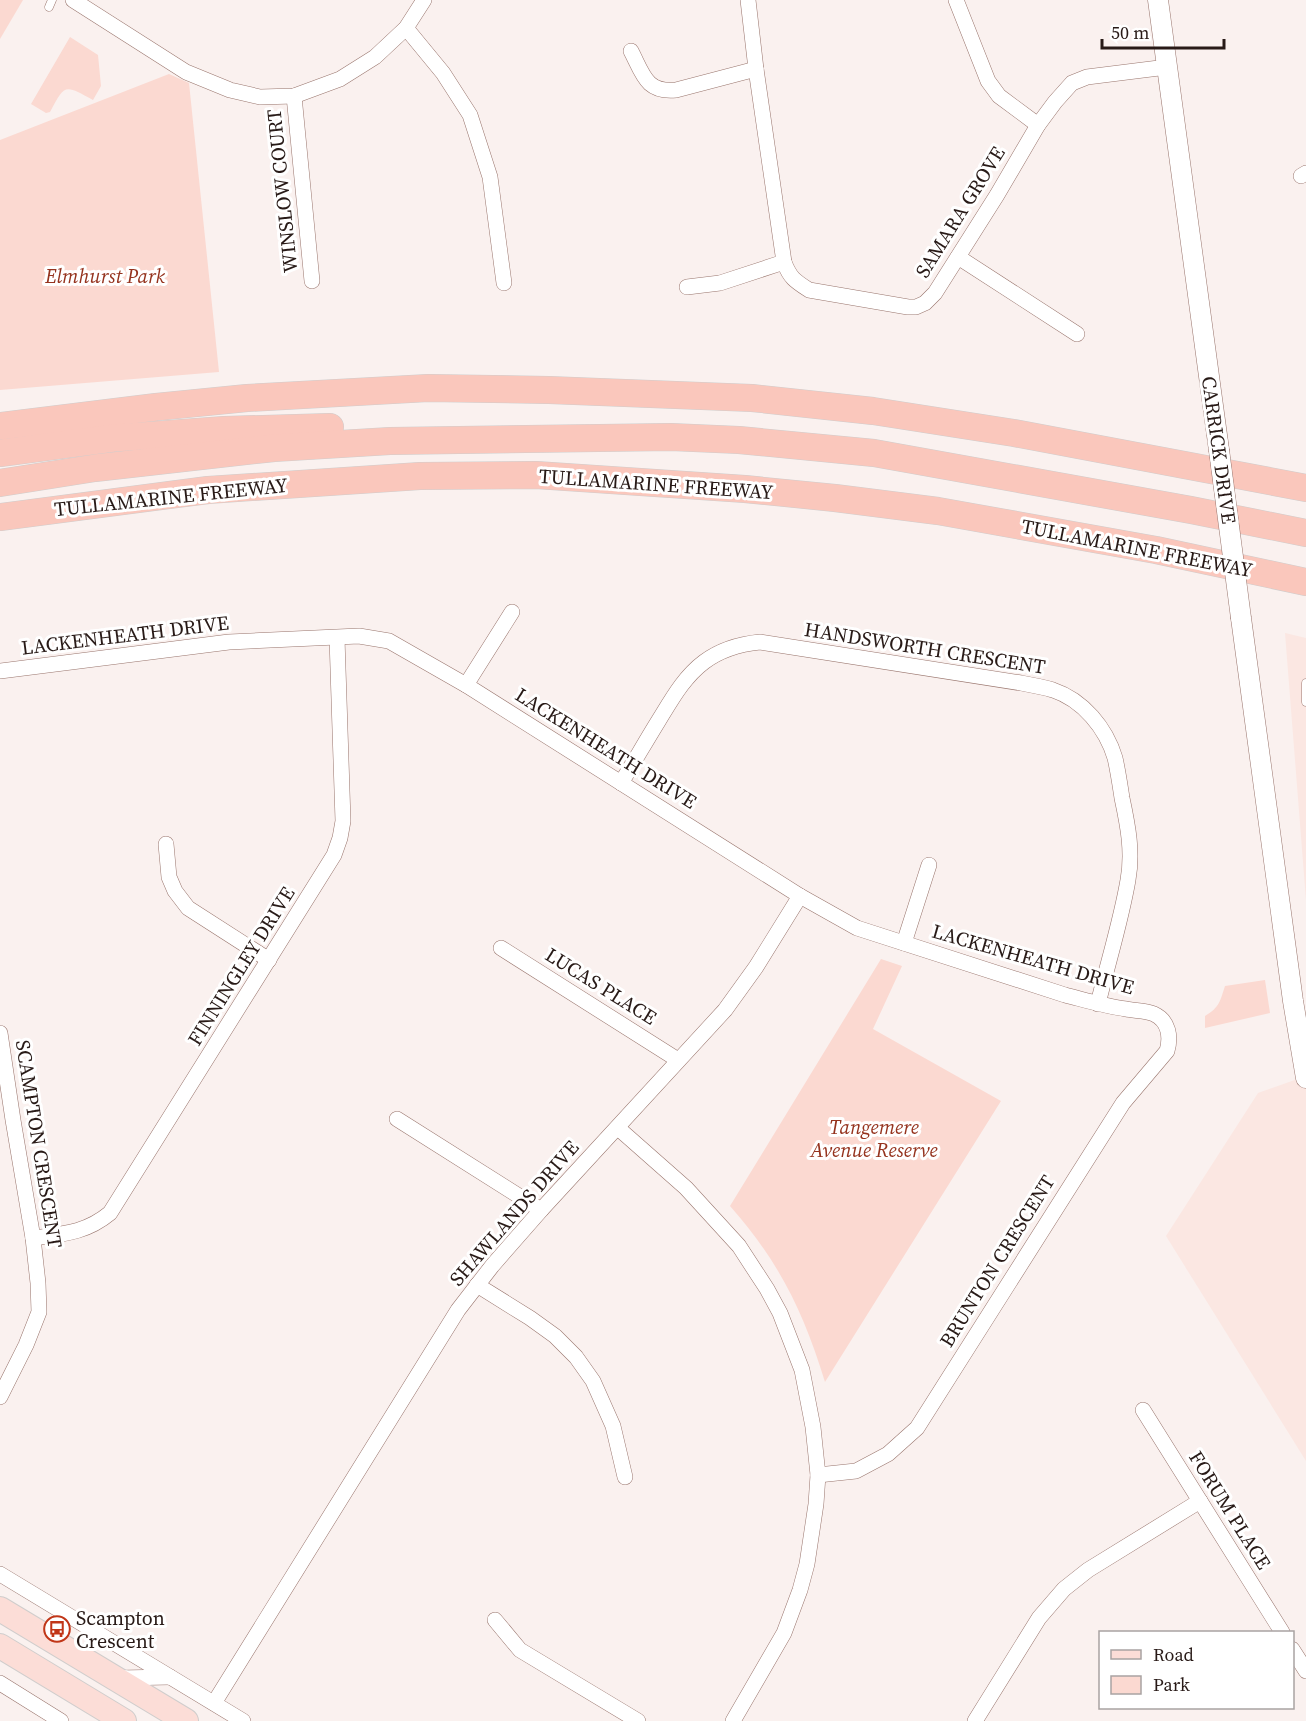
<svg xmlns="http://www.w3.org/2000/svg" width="1306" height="1721" viewBox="0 0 1306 1721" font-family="'Source Serif 4',serif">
	<rect width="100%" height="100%" fill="#faf1ef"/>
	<!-- built -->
	<g fill="#fbe7e2">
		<polygon points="1285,633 1306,638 1306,900"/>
		<polygon points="1306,1076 1306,1461 1166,1236 1258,1093"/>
	</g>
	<!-- green -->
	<g fill="#fbd9d1">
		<polygon points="0,0 23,0 0,39"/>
		<path d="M70 37 98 55 101 86 93 100C64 84 65 84 50 112L46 113 31 104Z"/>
		<polygon points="169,74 189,83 219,372 0,390 0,140"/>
		<path d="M881 959 902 966 873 1029 1001 1101 825 1382C803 1311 780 1263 730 1206Z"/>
		<path d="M1265 980 1270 1013 1205 1028V1016C1220 1007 1220 1001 1225 986Z"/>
	</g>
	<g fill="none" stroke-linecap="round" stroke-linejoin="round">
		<!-- service casing -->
		<g stroke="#99756d" stroke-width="9">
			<g id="service">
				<polyline points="49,7 52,0"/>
				<polyline points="1306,683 1306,702"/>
			</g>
		</g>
		<!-- minor casing -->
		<g stroke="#99756d" stroke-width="16">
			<g id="minor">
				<polyline points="73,0 186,72 230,90 260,97 294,96 340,79 375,57 406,28 424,0"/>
				<path d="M748 0 756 69 784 262C790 278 795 281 809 290L908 307H916L925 303 935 293 997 195 1038 125 1055 102 1072 83 1087 77 1167 67"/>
				<polyline points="956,0 988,81 999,96 1038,125"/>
				<polyline points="406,28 443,73 470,115 490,177 504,283"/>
				<path d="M631 51C643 74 646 93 676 90L756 69"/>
				<polyline points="294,96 312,281"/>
				<polyline points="1301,176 1306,173"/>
				<polyline points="958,257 1077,334"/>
				<polyline points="687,287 720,283 784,262"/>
				<path d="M0 671 229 642 359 636 389 641 466 685 800 896 857 928 1065 995C1085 1000 1105 1006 1126 1009 1134 1011 1146 1010 1154 1014 1169 1021 1171 1037 1167 1051L1123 1103 917 1428 888 1454 856 1471 818 1475"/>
				<polyline points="466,685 512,612"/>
				<path d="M621 783C634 762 646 741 659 720 672 699 684 677 704 662 720 650 740 644 760 642L1021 683C1032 685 1043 687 1053 690 1083 700 1106 728 1115 758 1118 771 1120 785 1122 798 1128 826 1133 852 1128 880 1121 921 1108 962 1098 1004"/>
				<polyline points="166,844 169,877 175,891 188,908 269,960"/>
				<polyline points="904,943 929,865"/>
				<polyline points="501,948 678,1060"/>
				<polyline points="0,1033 13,1120 33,1238 38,1283 39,1312 26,1345 0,1397"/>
				<polyline points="397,1119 541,1210"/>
				<polyline points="618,1128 686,1188 739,1246 767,1289 780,1313 802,1370 813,1427 818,1475 816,1504 807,1564 800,1590 784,1633 733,1721"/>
				<path d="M33 1238C63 1234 86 1233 110 1213L334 855 340 838 343 821 337 638"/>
				<polyline points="477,1285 530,1318 555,1336 576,1357 593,1381 613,1426 625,1477"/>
				<polyline points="1143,1410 1282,1632"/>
				<polyline points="0,1574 243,1721"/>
				<polyline points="495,1620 520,1650 638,1721"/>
				<polyline points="1292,1649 1306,1671"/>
				<polyline points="119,1678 170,1677"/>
				<polyline points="0,1683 61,1721"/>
				<polyline points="214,1703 458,1310 492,1266 541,1210 725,1010 756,967 800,896"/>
				<polyline points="975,1721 1039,1618 1064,1589 1088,1570 1200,1501"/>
			</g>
		</g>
		<!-- tertiary casing -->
		<g stroke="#99756d" stroke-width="21">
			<g id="tertiary">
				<polyline points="1158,0 1219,450"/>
				<polyline points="1241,618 1293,1001 1306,1078"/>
			</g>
		</g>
		<!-- primary casing -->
		<g stroke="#d0cdcc" stroke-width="26">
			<g id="primary">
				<polyline points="0,1609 186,1721"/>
				<polyline points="0,1646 124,1721"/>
			</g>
		</g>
		<!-- motorway casing -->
		<g stroke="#d0cdcc" stroke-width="28">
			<g id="motorway">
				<polyline points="0,426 156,407 247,398 428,388 549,390 752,398 873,411 1014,433 1306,488"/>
				<polyline points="0,453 114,438 224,430 330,427"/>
				<polyline points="0,483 95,468 274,448 390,441 671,437 739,440 874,453 1191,510 1306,533"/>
				<polyline points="0,517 208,490 420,476 536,475 745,489 835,498 938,511 1156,550 1306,582"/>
			</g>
		</g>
		<!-- service -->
		<use href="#service" stroke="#fff" stroke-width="8"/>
		<!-- minor -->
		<use href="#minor" stroke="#fff" stroke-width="15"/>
		<!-- tertiary -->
		<use href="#tertiary" stroke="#fff" stroke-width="20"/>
		<!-- primary -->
		<use href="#primary" stroke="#fcddd7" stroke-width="24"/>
		<!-- motorway -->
		<use href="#motorway" stroke="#fac7bc" stroke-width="27"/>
		<!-- tertiary-bridge casing -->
		<g stroke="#99756d" stroke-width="21" stroke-linecap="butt">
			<polyline id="tertiary-bridge" points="1219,450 1241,618"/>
		</g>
		<!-- tertiary-bridge -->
		<use href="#tertiary-bridge" stroke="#fff" stroke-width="20"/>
	</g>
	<!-- icons -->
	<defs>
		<g id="bus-ring" transform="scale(1.35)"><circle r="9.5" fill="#fff" stroke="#c13618" stroke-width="1.5"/><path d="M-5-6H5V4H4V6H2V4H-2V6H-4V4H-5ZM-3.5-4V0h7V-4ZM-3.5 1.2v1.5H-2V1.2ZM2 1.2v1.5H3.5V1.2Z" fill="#c13618"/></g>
	</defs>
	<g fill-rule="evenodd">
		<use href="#bus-ring" x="57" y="1629"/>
	</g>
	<g text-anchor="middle" stroke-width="6" stroke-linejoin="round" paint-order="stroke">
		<!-- street labels -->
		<g font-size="20" fill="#281a17" stroke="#fff">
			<text transform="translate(282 191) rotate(-96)" y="7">WINSLOW COURT</text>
			<text transform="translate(960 212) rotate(-58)" y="7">SAMARA GROVE</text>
			<text transform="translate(1219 450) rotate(82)" y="7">CARRICK DRIVE</text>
			<text transform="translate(656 484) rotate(4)" y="7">TULLAMARINE FREEWAY</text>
			<text transform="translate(171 497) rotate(-6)" y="7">TULLAMARINE FREEWAY</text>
			<text transform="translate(1137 548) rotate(11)" y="7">TULLAMARINE FREEWAY</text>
			<text transform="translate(125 635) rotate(-7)" y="7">LACKENHEATH DRIVE</text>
			<text transform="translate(925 648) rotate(9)" y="7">HANDSWORTH CRESCENT</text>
			<text transform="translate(606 748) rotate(32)" y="7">LACKENHEATH DRIVE</text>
			<text transform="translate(1033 959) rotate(16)" y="7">LACKENHEATH DRIVE</text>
			<text transform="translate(241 966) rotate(-58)" y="7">FINNINGLEY DRIVE</text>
			<text transform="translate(601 986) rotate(32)" y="7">LUCAS PLACE</text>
			<text transform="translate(39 1144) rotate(81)" y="7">SCAMPTON CRESCENT</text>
			<text transform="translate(514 1213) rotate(-49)" y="7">SHAWLANDS DRIVE</text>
			<text transform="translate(997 1261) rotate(-58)" y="7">BRUNTON CRESCENT</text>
			<text transform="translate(1230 1510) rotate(58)" y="7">FORUM PLACE</text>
		</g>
		<!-- park labels -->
		<g font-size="20" font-style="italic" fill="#95331e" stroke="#fff">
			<text x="105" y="283">Elmhurst Park</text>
			<text x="874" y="1134">Tangemere<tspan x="874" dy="23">Avenue Reserve</tspan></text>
		</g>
		<!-- poi labels -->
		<g font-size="20" fill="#281a17" stroke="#fff" text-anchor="start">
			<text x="76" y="1625">Scampton<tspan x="76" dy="23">Crescent</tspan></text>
		</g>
	</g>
	<!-- legend -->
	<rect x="1099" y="1631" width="195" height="78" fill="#ffffff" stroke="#a9a3a2" stroke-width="1.5"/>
	<rect x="1111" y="1650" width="30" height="9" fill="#fcddd7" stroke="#a9a3a2" stroke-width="1.5"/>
	<text x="1153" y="1661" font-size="18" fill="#281a17">Road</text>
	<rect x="1111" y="1676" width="30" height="18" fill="#fbd9d1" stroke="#a9a3a2" stroke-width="1.5"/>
	<text x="1153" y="1691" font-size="18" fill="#281a17">Park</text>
	<!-- scale -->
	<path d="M1102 39v9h122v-9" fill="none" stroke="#281a17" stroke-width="3"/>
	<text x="1111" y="39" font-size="18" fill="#281a17" stroke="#ffffff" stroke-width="4.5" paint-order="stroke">50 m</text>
</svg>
